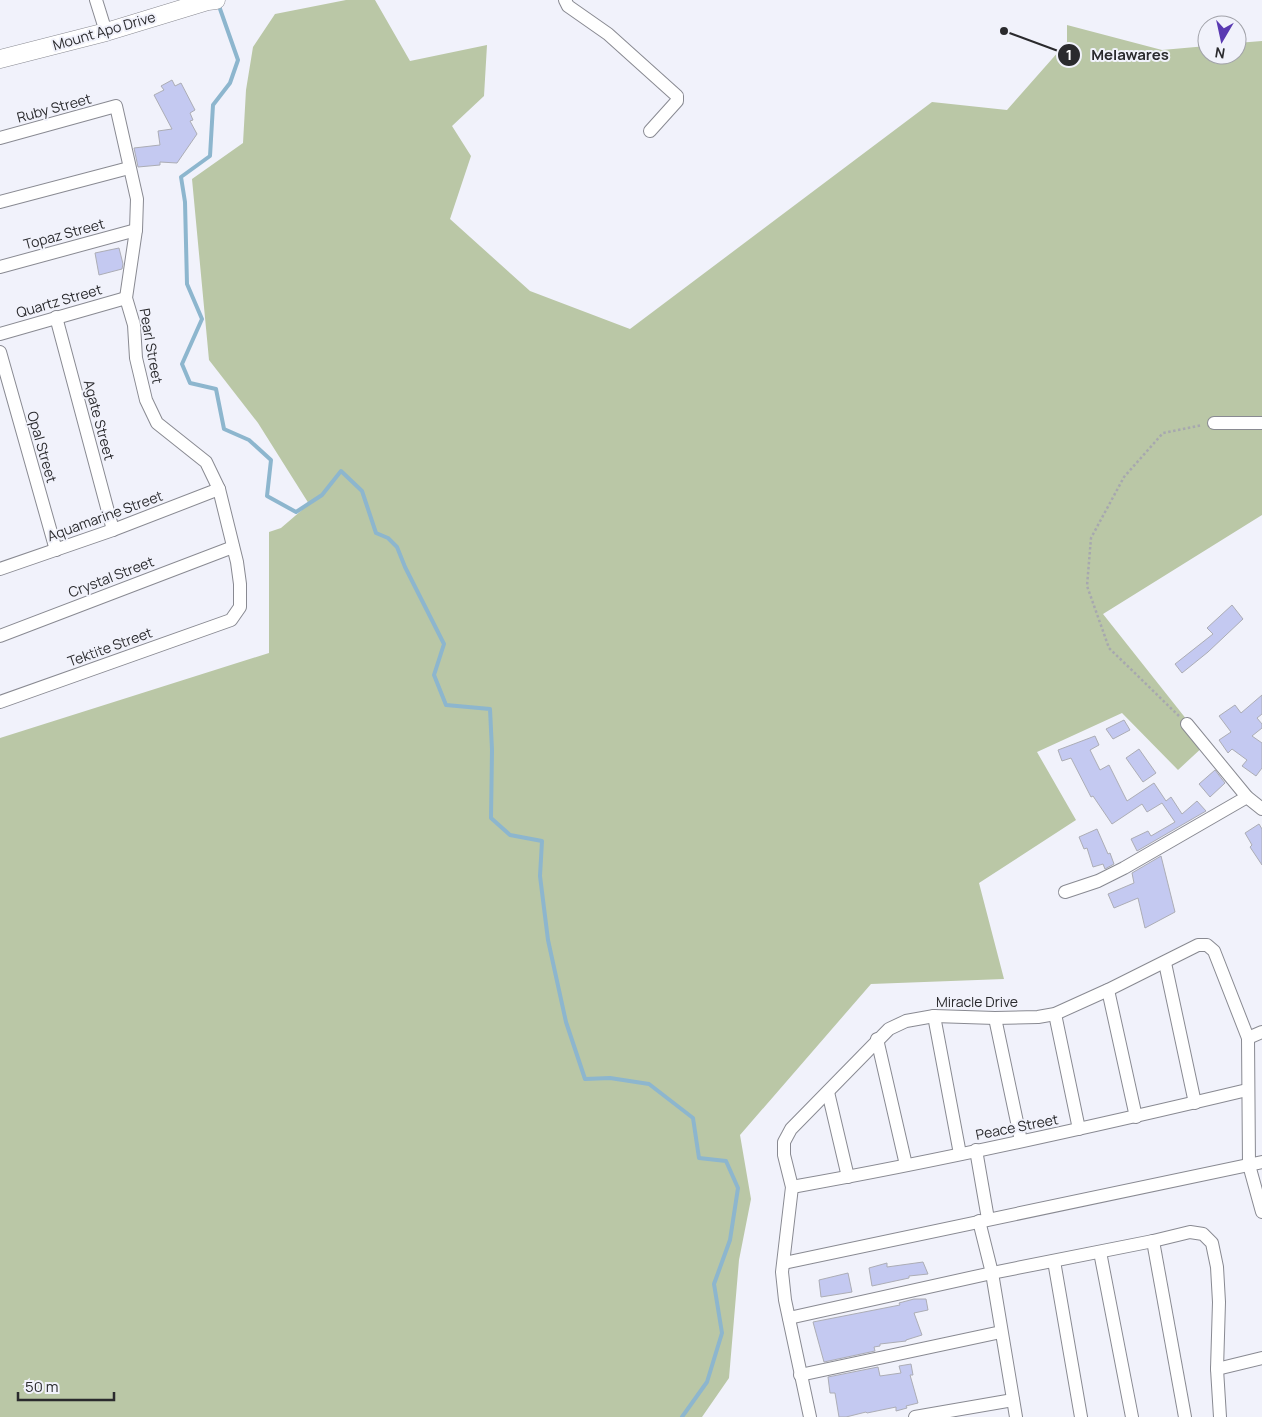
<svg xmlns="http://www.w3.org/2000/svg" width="1262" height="1417" viewBox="0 0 1262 1417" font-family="Manrope,sans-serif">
	<rect width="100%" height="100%" fill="#f1f2fb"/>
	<!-- green -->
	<polygon fill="#bac7a6" points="346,0 375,0 410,61 487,45 484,96 452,126 471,156 450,219 530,291 630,329 932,102 1007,110 1067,42 1067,25 1162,50 1207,46 1207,55 1237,55 1237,43 1262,41 1262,515 1103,614 1206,744 1178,770 1122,713 1037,752 1076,820 979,883 1004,979 871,984 740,1135 751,1199 739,1260 729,1378 702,1417 0,1417 0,738 269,653 269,532 281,528 309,504 258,423 209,360 192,179 243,143 246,90 253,47 275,14"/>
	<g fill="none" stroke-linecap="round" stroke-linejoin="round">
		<!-- stream -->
		<polyline stroke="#8db6ce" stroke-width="4" points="219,6 238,60 230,83 213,105 210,156 181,177 185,202 187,284 202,319 182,364 190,383 216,389 224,429 249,440 271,460 267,496 296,512 322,495 341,471 362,491 376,533 388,538 397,547 405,567 444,644 434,675 446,705 490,709 492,750 491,818 510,835 542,841 540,876 548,940 566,1022 585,1079 610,1078 649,1084 693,1118 699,1158 726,1161 738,1188 730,1240 714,1284 722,1333 707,1382 682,1417"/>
	</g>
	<!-- building -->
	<g fill="#c4c9f1" stroke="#acadb5">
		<polygon points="172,80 175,86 181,83 195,110 190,113 193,120 190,121 197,134 177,163 160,162 160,165 138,167 134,148 160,145 158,131 172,129 154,95 164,90 161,86"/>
		<polygon points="119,248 123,264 122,269 99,275 95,253"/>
		<polygon points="1232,605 1243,619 1208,652 1182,673 1175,664 1213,634 1207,628"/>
		<polygon points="1262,695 1262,714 1257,718 1262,724 1262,728 1252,736 1262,743 1262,768 1256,776 1242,766 1247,760 1232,749 1228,753 1219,740 1231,732 1219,716 1235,705 1241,713"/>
		<polygon points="1124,720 1130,730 1113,739 1106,729"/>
		<polygon points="1095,736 1099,745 1090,750 1100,770 1109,765 1127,801 1154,783 1166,801 1171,797 1182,814 1197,801 1206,811 1137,851 1131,839 1148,831 1151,836 1175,822 1162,803 1147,812 1142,804 1112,824 1093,796 1091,797 1071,758 1062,761 1058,750"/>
		<polygon points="1139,749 1156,773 1143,782 1126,758"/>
		<polygon points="1215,770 1225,783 1210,797 1199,784"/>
		<polygon points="1259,824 1262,829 1262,865 1250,847 1252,845 1245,833"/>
		<polygon points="1097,829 1108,854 1110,853 1114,864 1105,869 1103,864 1093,867 1087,848 1084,849 1079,837"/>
		<polygon points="1161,856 1175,912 1145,928 1138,898 1114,908 1108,894 1134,883 1132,873"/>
		<polygon points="923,1262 928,1274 909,1276 909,1278 872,1286 869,1268 887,1263 887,1267"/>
		<polygon points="848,1273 852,1292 821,1297 819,1280"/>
		<polygon points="914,1299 926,1299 928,1310 914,1313 922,1335 906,1340 906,1341 880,1344 880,1346 874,1347 875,1351 824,1362 813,1322 900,1305 899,1303"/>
		<polygon points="911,1364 913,1375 910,1375 918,1403 906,1406 907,1408 896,1411 896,1407 867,1413 866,1412 846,1417 839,1417 835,1393 830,1393 828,1377 878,1367 880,1376 901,1373 899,1366"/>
	</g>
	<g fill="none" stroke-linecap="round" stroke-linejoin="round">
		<!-- street casing -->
		<g stroke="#898a92" stroke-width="14">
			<g id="street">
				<polyline points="96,0 106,32"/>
				<polyline points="565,0 568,6 608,34 677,96 677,101 650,131"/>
				<polyline points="0,138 116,106 137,199 136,230 126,298 134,325 136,358 146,400 157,423 206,462 219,489 237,562 240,584 240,607 231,620 0,702"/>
				<polyline points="0,202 129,168"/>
				<polyline points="0,267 136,230"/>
				<polyline points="56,317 113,530"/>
				<polyline points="0,334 126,298"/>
				<polyline points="0,352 56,550"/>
				<polyline points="1214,423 1262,423"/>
				<polyline points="0,569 113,530 219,489"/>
				<polyline points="0,636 233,547"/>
				<polyline points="1187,724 1247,797 1262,809"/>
				<polyline points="1065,892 1098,881 1124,868 1247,797"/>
				<polyline points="1165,963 1195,1103"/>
				<polyline points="1108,990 1136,1117"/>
				<polyline points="1055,1014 1079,1129"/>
				<polyline points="934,1016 960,1154"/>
				<polyline points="995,1018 1021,1141"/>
				<polyline points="1248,1038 1262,1032"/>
				<polyline points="877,1039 906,1165"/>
				<polyline points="828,1092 848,1177"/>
				<polyline points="976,1150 988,1219"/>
				<path d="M792 1187C945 1160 1096 1126 1247 1090"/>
				<polyline points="979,1221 992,1273 1016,1417"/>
				<polyline points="1153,1241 1185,1417"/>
				<polyline points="1100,1252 1132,1417"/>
				<polyline points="1054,1261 1081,1417"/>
				<polyline points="784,1263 1262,1162"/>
				<polyline points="789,1318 992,1273 1153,1241 1190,1232 1203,1234 1212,1243 1217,1267 1219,1302 1217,1369 1220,1417"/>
				<polyline points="1217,1369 1262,1358"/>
				<polyline points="800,1375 1001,1332"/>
				<polyline points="810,1417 785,1300 782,1272 792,1187 784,1155 784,1142 791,1129 889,1029 906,1021 934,1016 995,1018 1038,1017 1055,1014 1108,990 1198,945 1207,945 1214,951 1248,1038 1249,1165 1262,1212"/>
				<polyline points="915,1417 1013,1400"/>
			</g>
		</g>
		<!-- secondary casing -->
		<g stroke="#898a92" stroke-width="19">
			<polyline id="secondary" points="0,59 106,32 208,1 216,0"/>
		</g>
		<!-- path -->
		<polyline stroke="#a7a8af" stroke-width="2.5" stroke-dasharray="2.5 2.5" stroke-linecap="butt" points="1179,716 1109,648 1087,586 1091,538 1124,477 1163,433 1202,425"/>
		<!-- street -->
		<use href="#street" stroke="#fff" stroke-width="12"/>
		<!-- secondary -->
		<use href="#secondary" stroke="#fff" stroke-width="18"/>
	</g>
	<g text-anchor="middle" stroke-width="4" stroke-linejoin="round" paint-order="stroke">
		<!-- street labels -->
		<g font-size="14" fill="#2a2a2d" stroke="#f1f2fb">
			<text transform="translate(104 31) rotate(-16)" y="5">Mount Apo Drive</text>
			<text transform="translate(54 108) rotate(-15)" y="5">Ruby Street</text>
			<text transform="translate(64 234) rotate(-15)" y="5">Topaz Street</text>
			<text transform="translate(59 301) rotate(-16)" y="5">Quartz Street</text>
			<text transform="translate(151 346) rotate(80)" y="5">Pearl Street</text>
			<text transform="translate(99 420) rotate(75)" y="5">Agate Street</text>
			<text transform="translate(42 447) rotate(74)" y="5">Opal Street</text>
			<text transform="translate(105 516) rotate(-20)" y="5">Aquamarine Street</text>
			<text transform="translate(111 577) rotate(-21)" y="5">Crystal Street</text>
			<text transform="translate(110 647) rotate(-20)" y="5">Tektite Street</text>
			<text x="977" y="1007">Miracle Drive</text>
			<text transform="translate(1017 1127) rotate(-11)" y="5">Peace Street</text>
		</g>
	</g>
	<!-- callouts -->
	<path fill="none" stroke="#2a2a2d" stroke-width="2" d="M1004 31L1069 55"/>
	<g fill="#2a2a2d" stroke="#f1f2fb" stroke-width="2">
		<circle cx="1004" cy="31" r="5"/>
		<circle cx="1069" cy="55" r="12"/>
	</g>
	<g font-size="15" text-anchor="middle" font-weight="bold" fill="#fff">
		<text x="1069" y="60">1</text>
	</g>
	<g font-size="15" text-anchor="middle" font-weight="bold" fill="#2a2a2d" stroke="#f1f2fb" stroke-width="4" stroke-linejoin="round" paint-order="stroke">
		<text x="1130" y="60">Melawares</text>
	</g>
	<!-- north arrow -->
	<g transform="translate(1222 40) rotate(189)"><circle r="24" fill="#f1f2fb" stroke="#a1a2a9"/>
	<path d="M0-4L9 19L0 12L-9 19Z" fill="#5a3ab2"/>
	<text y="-8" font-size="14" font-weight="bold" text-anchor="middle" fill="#2a2a2d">N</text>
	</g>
	<!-- scale -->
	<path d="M18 1392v8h96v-8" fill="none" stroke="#2a2a2d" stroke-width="2.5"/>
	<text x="25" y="1392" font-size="15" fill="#2a2a2d" stroke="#f1f2fb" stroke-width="4" paint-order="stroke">50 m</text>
</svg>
